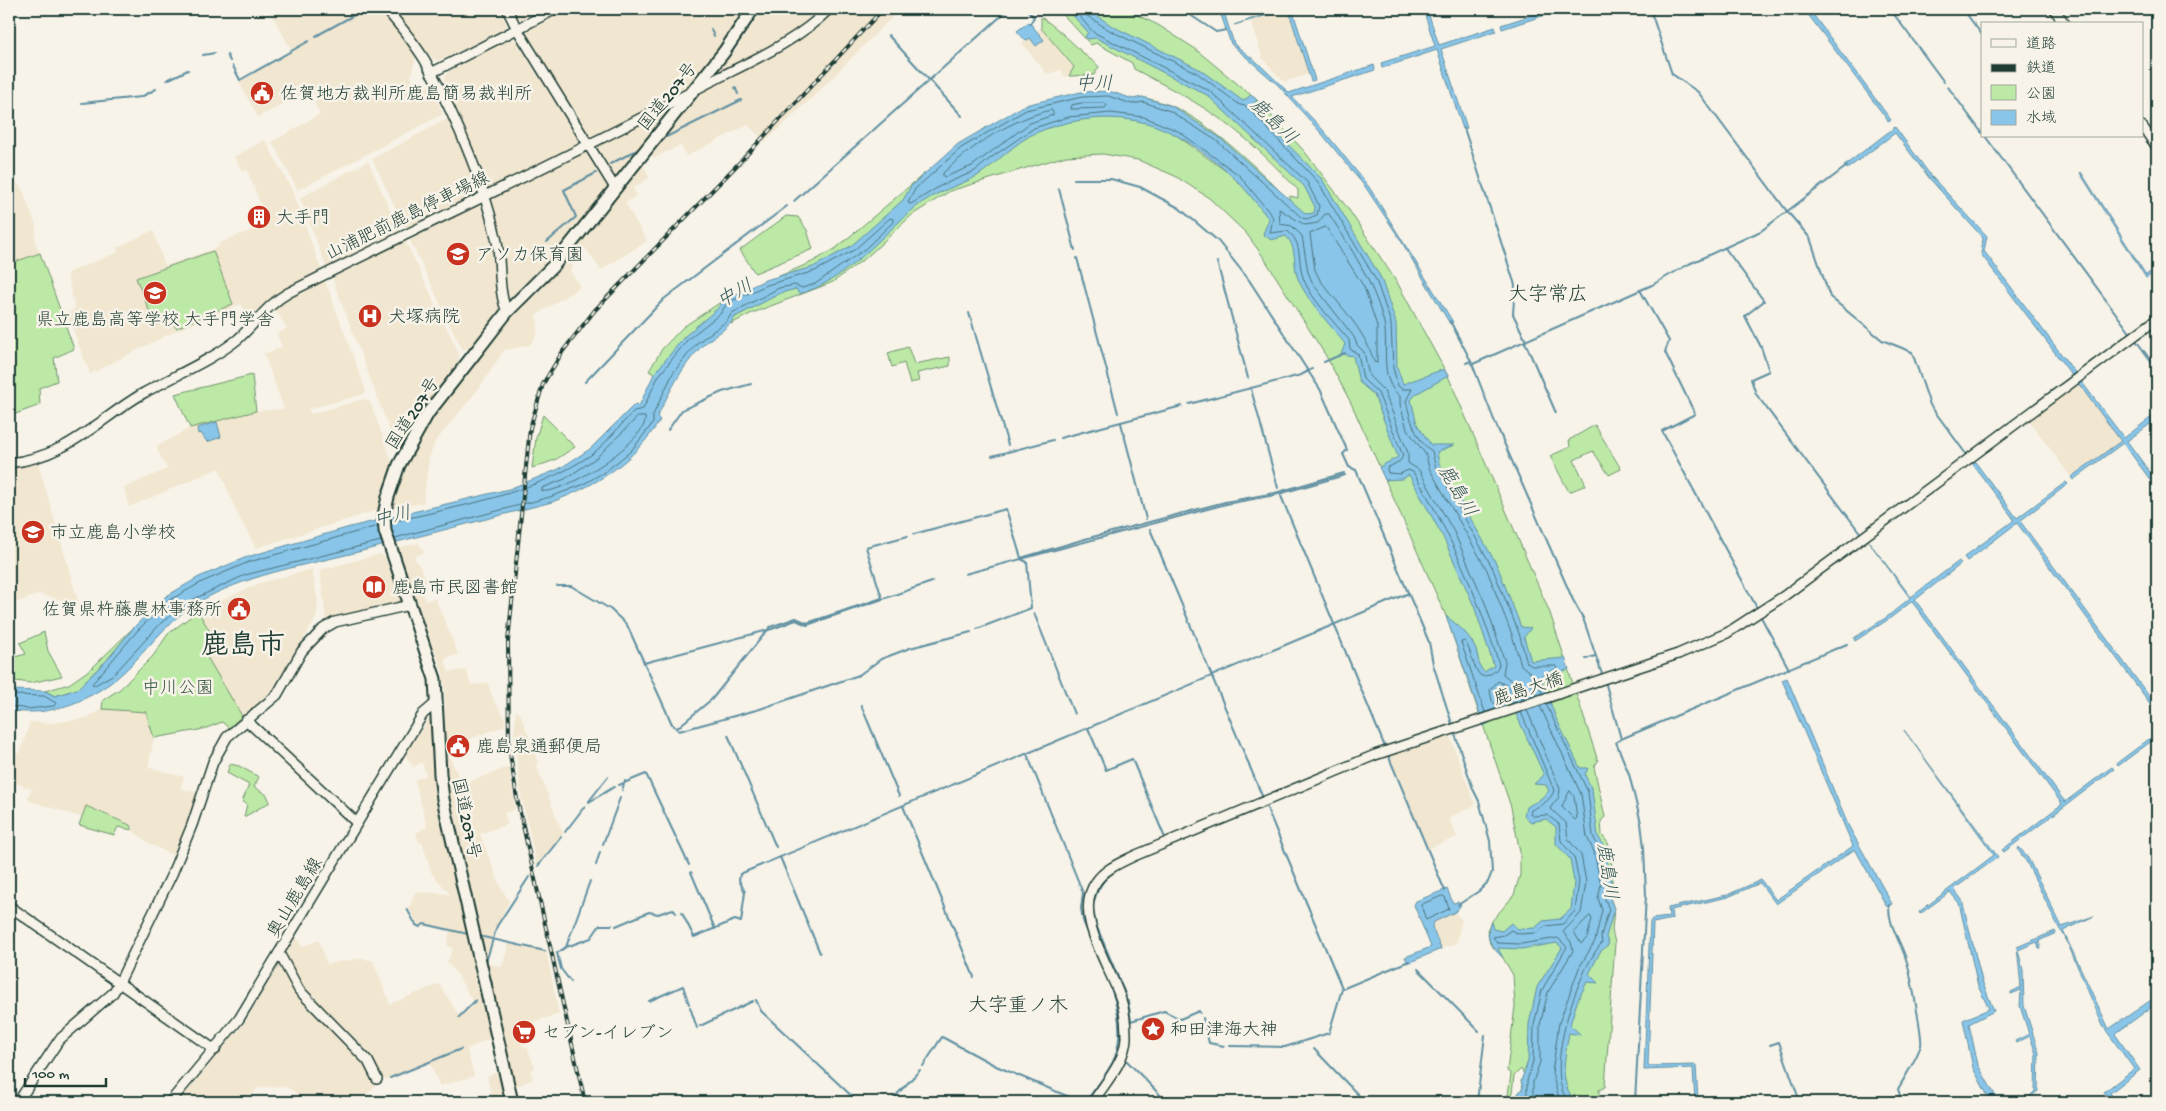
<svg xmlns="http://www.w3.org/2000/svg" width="2166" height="1111" viewBox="0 0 2166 1111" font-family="'Gochi Hand','Klee One',sans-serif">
	<rect width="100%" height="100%" fill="#f7f3e8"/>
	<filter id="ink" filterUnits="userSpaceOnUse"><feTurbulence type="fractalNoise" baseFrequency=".02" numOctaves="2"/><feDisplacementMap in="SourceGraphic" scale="10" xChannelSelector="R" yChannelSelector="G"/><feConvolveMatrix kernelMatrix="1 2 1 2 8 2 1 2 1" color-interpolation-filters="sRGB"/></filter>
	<g filter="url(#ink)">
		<!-- built -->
		<g fill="#f1e6d0">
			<polygon points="270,9 383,9 416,56 411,77 415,86 424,84 431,88 443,114 298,190 272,142 320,114 314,102 318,100 311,89 258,117 239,82 292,51 275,20 267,11"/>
			<polygon points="389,9 499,9 507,25 505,29 439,61 433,59"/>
			<polygon points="514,9 541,9 523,19 518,19"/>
			<polygon points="568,9 745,9 720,48 620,177 615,176 527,34 528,30"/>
			<polygon points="763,9 900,9 816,94 765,142 748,125 686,156 681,145 654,158 650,155 718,66 732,56"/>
			<polygon points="1288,10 1309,74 1284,82 1263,59 1251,21"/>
			<polygon points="1041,28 1074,68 1069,76 1065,77 1061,70 1047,74 1022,43"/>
			<polygon points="510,39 516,40 607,187 607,193 535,279 510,298 506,289 503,254 496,223 471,146 443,85 445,76 449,71"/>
			<polygon points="449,118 464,150 478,194 406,229 372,159"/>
			<polygon points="265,140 294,194 322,272 280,292 251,320 241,304 175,331 90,374 67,314 75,309 67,273 118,252 117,248 153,230 165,266 219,247 218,244 268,223 247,170 243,172 234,157"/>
			<polygon points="368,161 400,232 327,269 300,198"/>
			<polygon points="643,163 649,178 633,188 636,196 625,203 647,241 601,270 585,248 576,257 570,253"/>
			<polygon points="9,177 16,181 23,191 36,226 35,242 40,253 9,264"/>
			<polygon points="480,200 496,255 499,310 469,349 462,349 408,236"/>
			<polygon points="404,238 459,354 458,364 423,411 401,450 398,452 331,275"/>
			<polygon points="565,259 573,266 570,270 580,287 535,316 538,321 537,335 530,345 504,350 479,388 435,442 429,458 423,503 392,508 407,464 420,437 439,409 504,326 543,287"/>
			<polygon points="324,278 366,391 362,395 308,409 311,414 364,399 370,402 394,467 381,495 378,510 256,548 237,513 219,468 129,507 124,488 167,469 156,447 190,428 256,411 284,409 264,354 282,347 277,334 287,328 275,309 291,296"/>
			<polygon points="2078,383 2121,441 2071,477 2028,419"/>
			<polygon points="38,463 78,601 76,604 39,594 9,605 9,469"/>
			<polygon points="419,543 424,552 414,557 428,581 418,585 426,601 435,598 458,654 445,659 449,672 466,670 471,685 488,683 494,701 505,718 504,726 467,740 469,747 449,756 462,784 509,767 515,809 504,813 508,824 480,834 501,888 509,901 497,926 486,963 502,967 509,943 546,950 559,1014 530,1023 533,1037 522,1041 523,1047 527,1047 535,1068 530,1071 533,1079 512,1088 447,794 445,772 445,696 443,673 396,548"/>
			<polygon points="380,554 385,557 402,600 400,603 326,620 320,570"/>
			<polygon points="312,569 318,603 316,618 273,692 242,716 204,652 217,644 198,611 260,583"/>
			<polygon points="102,709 146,711 154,738 148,767 184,777 180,788 199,794 176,857 150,844 132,830 130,824 87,806 81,817 30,801 27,798 32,789 9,781 9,772 16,753 20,753 30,722 53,723 87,718"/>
			<polygon points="516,710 521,715 538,763 536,765 563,834 537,866 520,790 514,734"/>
			<polygon points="431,716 433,716 434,771 438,800 493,1037 467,1049 474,1076 440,1086 430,1063 390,1079 375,1078 375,1086 360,1102 305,1102 291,1089 281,1086 258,1088 244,1102 235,1095 229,1102 181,1102 179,1101 245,1022 296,936 302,947 319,940 327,964 362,958 373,961 390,1004 439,984 460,1017 474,1004 457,974 447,962 453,949 447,945 450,931 418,924 409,909 415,892 450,894 432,874 422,842 419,842 416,833 427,827 415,780 426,775 422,762 413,767 405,754"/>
			<polygon points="1450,736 1475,805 1449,818 1457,837 1427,849 1389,757"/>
			<polygon points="1453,911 1462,920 1457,941 1453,945 1439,949 1427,921"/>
			<polygon points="501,1071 509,1102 493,1102 487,1076"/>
		</g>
		<!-- green -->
		<g fill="#bde9a6" stroke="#6e936d">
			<path d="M1058 9H1073L1206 88 1313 188 1320 243 1142 97C1152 100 1163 102 1172 106 1213 125 1257 168 1289 200L1290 196 1298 198V190C1276 167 1253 143 1227 124 1198 102 1166 86 1134 69L1132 63 1096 43 1091 45Z"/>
			<polygon points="1081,9 1125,9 1158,25 1194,48 1257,100 1305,152 1349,210 1398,284 1448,376 1550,613 1598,761 1594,767 1605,817 1601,821 1602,835 1608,843 1613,873 1610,898 1614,909 1612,930 1615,943 1605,1087 1599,1090 1599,1102 1546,1102 1550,1068 1607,919 1321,182 1249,115 1110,31"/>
			<path d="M1041 17C1057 28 1070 40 1084 54 1088 59 1095 61 1099 67L1094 75 1069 76 1074 67 1041 28Z"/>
			<polygon points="1142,110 1286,215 1449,521 1584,859 1530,1102 1521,1102 1523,1098 1517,1095 1523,1088 1521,1081 1524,1074 1521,1069 1514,1076 1511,1102 1507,1102 1511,1074 1507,1071 1515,1006 1513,975 1503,958 1490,944 1487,930 1491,922 1514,895 1520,875 1520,852 1511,807 1446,616 1351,403 1326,356 1264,258 1246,233 1209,198 1175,176 1138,160 1103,154 1066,156 950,191 912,215 868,256 833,282 750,314 731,324 735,317 780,293 806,283 914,202 1045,114"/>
			<polygon points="925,173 906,200 858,248 685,336 659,370 654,374 649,371 662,349 683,327 724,300 812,262 835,249"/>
			<polygon points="786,216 798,217 807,230 813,249 755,273 740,250"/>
			<polygon points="213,251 233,304 176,328 172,321 155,325 136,278"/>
			<polygon points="40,253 74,349 54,358 57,381 39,388 40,405 10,416 9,264"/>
			<polygon points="908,347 914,364 950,357 950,366 917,373 919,381 910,383 904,363 892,367 888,353"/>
			<polygon points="252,375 256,411 190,428 175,394"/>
			<polygon points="543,415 575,447 555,460 532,468 536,438"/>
			<polygon points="1595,425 1621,469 1609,475 1593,451 1574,460 1586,485 1569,492 1550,456 1570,447 1569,440"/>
			<polygon points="198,611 217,644 204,652 242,716 229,728 222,722 204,729 154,738 146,712 102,709 103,700 120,689 153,656 168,634"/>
			<polygon points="134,627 107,660 77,689 55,696 45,691 69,684 92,668"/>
			<polygon points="44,632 48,651 62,676 30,683 9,680 11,658 26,654 20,643"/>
			<polygon points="230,764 239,766 259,777 254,787 267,795 270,802 244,817 247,804 242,802 249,785 227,773"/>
			<polygon points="86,806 130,825 132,830 118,827 114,835 79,825"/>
		</g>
		<!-- water -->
		<g fill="#89c5e9" stroke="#5f8fa1">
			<path d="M1067 9H1087L1112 26 1199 69 1243 101 1251 95 1257 100 1251 107 1322 179 1381 278 1396 323 1397 367 1403 384 1444 369 1448 376 1416 394 1411 400 1417 424 1431 445H1454L1437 452 1439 463 1497 565 1521 627 1531 628 1524 637 1531 661 1565 658 1569 669 1542 680 1556 718 1580 768H1588L1585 775 1592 790 1598 836 1605 848 1612 886 1610 898 1614 909 1606 937 1609 944 1600 952 1589 974 1598 983 1587 982 1577 1002 1570 1025 1581 1035 1569 1033C1565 1057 1558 1083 1576 1102H1521L1523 1098 1517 1095 1523 1088 1521 1081 1528 1061 1529 1024 1537 987 1562 948 1557 943 1521 949 1498 948 1503 958C1492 946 1484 939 1491 922L1493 929 1502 931 1511 923 1518 929 1535 928 1543 921 1560 919 1571 909 1574 882 1570 859 1556 844V827L1546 819 1531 822 1524 816 1526 807 1538 801 1549 791 1546 785 1534 784 1544 775 1505 690 1500 686 1495 689 1497 699 1505 703 1502 715 1484 726 1446 616C1459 626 1469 634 1476 649 1479 657 1477 665 1484 672L1494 666 1474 606 1443 537 1409 475 1402 479 1385 480 1379 467 1398 457 1374 395 1359 382 1353 356 1341 354 1345 344C1331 325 1305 299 1297 276 1293 262 1297 247 1286 236L1271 240 1263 234 1269 219C1258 206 1247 190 1235 179 1210 156 1175 129 1142 122 1109 114 1069 119 1038 132 1015 141 997 164 977 176 957 187 934 192 916 207 878 238 848 280 799 294L796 289 781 293 735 317C727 331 711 336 700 348 681 368 669 393 657 417L660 420C634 462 597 485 552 502 486 519 421 536 354 553 301 566 245 575 197 603 164 622 146 654 117 678 87 702 47 718 9 710V690L45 691 55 696 77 689 107 660 134 627 165 597 199 577 247 557 350 527 509 489 559 469 590 449 635 404 639 406 654 374 685 336 717 309 724 300 765 280 813 267 851 246 903 200 911 186 958 144 1025 105 1081 92 1109 91 1133 99 1142 97 1172 106 1219 137 1306 214 1314 213 1315 207 1304 186 1207 95 1096 38 1088 39 1085 37 1088 32Z"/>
			<polygon points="1219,9 1223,9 1234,44 1258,63 1289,93 1374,65 1375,70 1292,97 1324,131 1369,187 1453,322 1450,324 1400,239 1366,188 1322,134 1278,85 1231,44"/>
			<polygon points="1280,9 1292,9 1315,80 1311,81 1288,9 1234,25"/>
			<polygon points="1423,9 1427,9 1439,45 1495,27 1496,31 1441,49 1467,128 1463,129 1437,50 1382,68 1381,63 1435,46"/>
			<polygon points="1551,9 1564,9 1502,29 1501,25"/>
			<polygon points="1804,9 1809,9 1891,120 1889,122"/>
			<polygon points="1029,22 1044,40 1036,46 1030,38 1026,41 1017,31"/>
			<polygon points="1895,127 1931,176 1987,236 1984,251 2076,374 2073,377 1981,254 1983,238 1930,179 1895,133 1847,169 1844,166"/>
			<polygon points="2081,172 2146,275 2157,268 2157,271 2146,278 2080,173"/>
			<polygon points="2081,381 2124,438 2157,413 2157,419 2127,441 2157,482 2157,489 2123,443 2073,480 2071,477 2121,441 2078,383"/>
			<polygon points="217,422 221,437 207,442 201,433 198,434 197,428"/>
			<polygon points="1973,459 2017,518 2066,482 2068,484 2020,521 2157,707 2157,713 2017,523 1967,561 1964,557 2013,521 2013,518 1971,462"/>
			<polygon points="1866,538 1911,597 1959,561 1961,564 1915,600 2065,802 2105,772 2112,767 2114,769 2004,852 2002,850 2062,804 1913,603 1911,602 1889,619 1855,641 1854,638 1887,617 1910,598"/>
			<polygon points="1787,678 1848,825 1892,904 1887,907 1855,849 1776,904 1760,883 1728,897 1671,910 1672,919 1653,923 1648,1066 1696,1065 1698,1102 1695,1102 1693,1068 1644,1070 1650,922 1652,919 1669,917 1668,908 1727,895 1761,880 1776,900 1853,846 1782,680"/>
			<polygon points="1904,730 1998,857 1954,889 1962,900 1982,981 1994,1011 1969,1024 1978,1065 1999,1102 1991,1102 1973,1068 1963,1020 1989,1009 1978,986 1959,903 1950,892 1920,914 1919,912 1994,855"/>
			<polygon points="2157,733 2157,737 2118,766 2117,763"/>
			<polygon points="2019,847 2028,858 2062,927 2094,916 2063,931 2109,1029 2157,996 2157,1003 2115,1034 2140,1070 2110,1093 2117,1102 2111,1102 2104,1092 2134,1069 2103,1026 2064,935 2060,930 2026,861 2018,850"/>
			<polygon points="1447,889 1453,903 1458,902 1461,905 1455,912 1434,922 1432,927 1441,949 1408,963 1405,957 1431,947 1414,905 1416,901"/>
			<polygon points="2055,931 2056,933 2039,941 2041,949 2039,949 2037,942 2018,950 2023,970 2024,1006 2039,1053 2038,1091 2024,1102 2035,1091 2036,1054 2030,1036 2016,1043 2015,1041 2029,1034 2020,1006 2021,990 2011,994 2011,992 2021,987 2017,947"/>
		</g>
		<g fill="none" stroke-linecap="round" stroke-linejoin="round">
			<!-- shore -->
			<g stroke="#49737c" stroke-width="1">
				<path d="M1073 9 1093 32 1210 91 1307 182 1319 206 1317 215 1307 219 1302 218 1217 141 1170 111 1143 102 1132 104 1108 96 1082 97 1026 110 961 148 915 189 908 203 911 204 940 186 975 171 992 157 1034 128 1068 117 1111 113 1144 117 1178 131 1239 175 1273 217 1270 233 1287 231C1302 241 1298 258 1302 274 1307 295 1335 323 1349 340L1350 349 1358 354 1363 379 1378 393 1403 456 1400 461 1387 468 1388 473 1400 474 1408 470 1413 472C1450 532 1478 597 1499 664 1498 671 1488 677 1481 676 1472 667 1472 652 1465 641L1461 642 1485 712"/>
				<path d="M1084 9 1086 15 1109 30 1197 73 1240 105 1246 106 1318 182 1376 280 1391 323 1393 368 1398 386 1402 389H1412L1406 401C1410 418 1416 442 1432 451L1435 465 1492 567 1519 633 1527 663 1532 666H1557L1556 669 1538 678 1542 694"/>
				<polygon points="1083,103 1105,103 1107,105 1105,108 1071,109 1072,105"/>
				<path d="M1051 110 1053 112V115L1030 123 972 166 945 177 943 176V173C973 145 1011 119 1051 110Z"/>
				<path d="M1326 227 1364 287 1377 326V363L1374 362C1366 331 1339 305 1320 280L1315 270 1310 234Z"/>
				<path d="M638 417H645C650 439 563 495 542 491V488L565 479 596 458Z"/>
				<path d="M391 522C459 506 532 495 591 455 607 443 620 425 634 411L643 409 658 377 688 339 721 313 727 303 767 285 815 271 854 250 890 218 893 219V222L865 249 815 284 802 288 795 285 779 288 732 313 727 321 697 343 673 373 653 415V423L631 451 606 471 582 485 550 497 395 538"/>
				<polyline points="378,526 249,562 202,582 168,601 138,630 92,684 95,685 114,674 162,622 194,599 245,575 381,541"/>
				<polyline points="9,695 44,696 56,703 54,706 28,709 9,706"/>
				<path d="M1523 700 1514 683 1503 674 1505 662 1485 603 1454 532 1419 470 1408 463V453L1384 391 1369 376 1364 352 1357 345 1354 337 1313 284 1308 272 1302 236 1292 226 1280 224 1279 209 1305 225 1318 223 1325 214H1329C1351 248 1374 283 1384 323 1389 346 1378 380 1400 396V404L1407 429 1426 455 1429 468 1487 570 1512 635 1521 665 1532 674 1531 682 1536 695"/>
				<path d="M1546 704 1588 792 1593 836 1600 850 1607 885 1605 899 1609 909 1601 936 1602 943C1579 968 1541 1073 1569 1102"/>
				<polyline points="1540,706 1581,794 1587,837 1594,852 1601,885 1598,898 1602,910 1595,941 1579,968 1559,1023 1552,1073 1560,1102"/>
				<polyline points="1499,708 1492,701 1490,690 1498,681 1509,687 1517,702"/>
				<polyline points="1527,710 1560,789 1559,797 1550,808 1566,823 1568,839 1581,855 1586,882 1581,913 1563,932 1571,942 1573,951 1548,992 1540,1025 1540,1062 1533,1082 1533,1102"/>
				<path d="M1521 712 1554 790C1552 800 1540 806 1531 810L1530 814 1533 816 1547 815 1559 824 1561 841 1574 857 1579 881 1575 911 1563 924 1546 926 1536 933 1518 934 1511 930 1504 935 1493 937 1497 943 1521 944 1558 938 1567 947 1542 990 1534 1025 1533 1061 1527 1081V1102"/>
				<polygon points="1570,791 1574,796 1577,818 1575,820 1562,807"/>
				<polygon points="1442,896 1445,897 1449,909 1426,920 1421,905"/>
				<polygon points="1590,916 1592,919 1587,938 1581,944 1574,932"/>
			</g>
			<!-- stream -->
			<g stroke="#5f8fa1" stroke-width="2">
				<polyline points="1026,9 1034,17 1030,24"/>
				<polyline points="1181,9 1216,32 1226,30"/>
				<polyline points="1650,9 1672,74 1698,92 1786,210 1810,238 1830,297 1882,340 1912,352 1930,405 1966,454"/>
				<polyline points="1890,9 1944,82"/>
				<polyline points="1963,9 1982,35"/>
				<polyline points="711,30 714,36"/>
				<polyline points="888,35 962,116"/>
				<polyline points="316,36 365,9"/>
				<polyline points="203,55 215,53"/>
				<polyline points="227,55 230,61"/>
				<polyline points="233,66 240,80 309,41"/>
				<polyline points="167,80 188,70"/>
				<polyline points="735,87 738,94"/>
				<polyline points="1948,87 1982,133"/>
				<polyline points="82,103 141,97 156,89"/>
				<polyline points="1464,128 1515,285 1513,314 1526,341"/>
				<polyline points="1985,136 2131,334"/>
				<polyline points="666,137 741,100"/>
				<polyline points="610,164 641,148"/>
				<polyline points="1074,179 1111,179 1140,187 1179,208 1218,241 1249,280 1308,371 1320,389 1347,450 1343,454 1349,467 1356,470 1429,642 1433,664 1453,727"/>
				<polyline points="1059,189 1075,250"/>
				<polyline points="794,201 1009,9"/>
				<polyline points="547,242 576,217 564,190 596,173"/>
				<polyline points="1725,248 1764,301 1745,316 1761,347 1769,371 1751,379 1756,394 1861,534"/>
				<polyline points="1077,258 1118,413"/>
				<polyline points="1217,262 1248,378"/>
				<polyline points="1640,290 1669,341 1665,352 1695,414 1662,431 1757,608"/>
				<polyline points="969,313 1008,445"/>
				<polyline points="1450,321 1471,361 1494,420 1573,600 1583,618 1603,677"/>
				<polyline points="2135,339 2157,369"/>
				<polyline points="1525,342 1556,413"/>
				<polyline points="1324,362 1345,353"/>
				<polyline points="1466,363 1471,361"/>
				<polyline points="1473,364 1652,285 1689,264 1761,231 1847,166"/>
				<polyline points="585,382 664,299 787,206"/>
				<polyline points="1251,389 1278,488"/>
				<polyline points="1189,404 1301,375 1312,369"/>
				<polyline points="1121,423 1146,519"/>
				<polyline points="668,430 682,410 722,392 751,384"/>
				<polyline points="1060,438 1182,406"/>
				<polyline points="992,456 1053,440"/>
				<polyline points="1281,496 1385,747"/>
				<polyline points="1150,529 1263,798"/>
				<polyline points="914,534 1006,509 1021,558 1085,539 1225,502 1275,493 1344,473"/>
				<polyline points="965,574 1226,504 1275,495 1345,475"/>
				<polyline points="557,586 571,586 610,609 627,625 672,724 679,731 760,709 859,675 881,659 910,648 971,632"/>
				<polyline points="1034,613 1074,714"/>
				<polyline points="1761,617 1789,669"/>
				<polyline points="977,629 1031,608 1027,562 1021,559"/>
				<polyline points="1586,659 1595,656"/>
				<polyline points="644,663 772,629 796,620 807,625 932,582"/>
				<polyline points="1605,681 1621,739 1616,742 1629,774 1641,823 1644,848 1646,895 1635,1102"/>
				<polyline points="861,705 899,796"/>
				<polyline points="677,728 712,699 770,627 796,618 807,623 882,598 866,547 908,536"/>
				<polyline points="1088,728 1106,770 1132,759 1165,838"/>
				<polyline points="1454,731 1473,789 1479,801 1490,841 1492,872 1488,882 1479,891 1458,905"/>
				<polyline points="728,735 776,847"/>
				<polyline points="1621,739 1847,644"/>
				<path d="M1027 754 1083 893 1081 908 1083 921C1099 961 1131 1013 1115 1057 1109 1072 1095 1088 1086 1102"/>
				<polyline points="1388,755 1445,891"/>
				<polyline points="619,785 646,774 689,865"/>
				<polyline points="622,790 625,781"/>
				<polyline points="589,801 608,777"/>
				<polyline points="589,802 614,787"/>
				<polyline points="903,806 974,977"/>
				<polyline points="1266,806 1342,988"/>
				<polyline points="565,832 585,806"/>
				<polyline points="603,844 620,798"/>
				<polyline points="780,857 820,953"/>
				<polyline points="596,865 600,852"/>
				<polyline points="538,866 561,837"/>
				<polyline points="691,872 715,929"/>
				<path d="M1093 905C1096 892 1102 880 1113 872"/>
				<path d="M1889 905C1888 925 1900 940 1906 959 1910 970 1923 1039 1921 1045 1916 1060 1906 1075 1898 1089L1902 1102"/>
				<polyline points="407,909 416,925 420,927 424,924 468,934"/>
				<polyline points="1093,910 1096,925 1126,996"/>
				<polyline points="682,913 694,937 735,920 741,922 745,892 739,880 740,874 1409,593"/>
				<polyline points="616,926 649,912 658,914 673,909 676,913"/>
				<polyline points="479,936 545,951"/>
				<polyline points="566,947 590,881"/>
				<polyline points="486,962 497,926 529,877"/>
				<polyline points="1418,969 1479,1031"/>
				<polyline points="489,974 492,984"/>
				<polyline points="571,982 561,969 557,953 566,947 591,938 600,925 612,925"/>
				<polyline points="756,1000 761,1011 858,1102"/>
				<polyline points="649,1001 683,986 689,1004"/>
				<polyline points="1128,1001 1131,1021 1164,1011 1180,1019 1199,1011 1200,1013"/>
				<polyline points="690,1007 697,1028"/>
				<polyline points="459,1017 476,1000"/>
				<polyline points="1203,1018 1209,1043 1224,1046"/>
				<polyline points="700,1026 753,1001"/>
				<polyline points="1770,1045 1779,1042 1800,1102"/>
				<polyline points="1230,1046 1285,1047 1329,1033 1342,989 1409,961"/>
				<polyline points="1314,1049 1365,1102"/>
				<polyline points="1126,1060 1167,1102"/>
				<polyline points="923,1066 942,1037 996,1066 1081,1102"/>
				<polyline points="390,1078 461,1049"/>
				<polyline points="890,1102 920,1070"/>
				<polyline points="1477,1102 1485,1035"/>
			</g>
			<!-- secondary casing -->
			<g stroke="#1f3d34" stroke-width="12">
				<g id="secondary">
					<path d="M386 9C400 26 416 44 427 64 456 118 482 177 496 237 502 262 497 289 507 312"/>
					<polyline points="507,9 517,29 615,188"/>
					<polyline points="2054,9 2065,24"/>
					<polyline points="431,73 556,9"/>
					<polyline points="2142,126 2157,147"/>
					<path d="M9 463C67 457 95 422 142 394 170 378 214 359 238 339 255 324 268 304 288 293 422 225 558 163 691 92 738 66 791 47 829 9"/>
					<polyline points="246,720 357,823"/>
					<polyline points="9,906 215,1050"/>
					<polyline points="279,953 299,990 368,1061 377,1079"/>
					<polyline points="18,1102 59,1040 113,993 119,983 172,874 192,825 213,762 227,737 277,695 302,651 323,629 335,622 410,605"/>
					<polyline points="170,1102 239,1019 423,714 437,702"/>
					<path d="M1093 1102C1105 1083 1125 1062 1126 1038 1126 1026 1125 1012 1121 1000 1111 967 1072 915 1096 882 1105 869 1120 863 1134 856L1375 755 1678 654 1727 633 1784 596 2157 319"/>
				</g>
			</g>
			<!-- highway casing -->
			<g stroke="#1f3d34" stroke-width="15">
				<polyline id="highway" points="512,1102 443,799 440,774 435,679 385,531 384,515 388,497 399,465 428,413 468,362 507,312 554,265 724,52 753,9"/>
			</g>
			<!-- secondary -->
			<use href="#secondary" stroke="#f7f3e8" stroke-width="9"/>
			<!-- highway -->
			<use href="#highway" stroke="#f7f3e8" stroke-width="11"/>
			<!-- rail casing -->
			<g stroke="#1f3d34" stroke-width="4">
				<polyline id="rail" points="585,1102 517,799 509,747 508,641 530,428 543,384 563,351 595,310 739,163 883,9"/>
			</g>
			<!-- rail -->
			<use href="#rail" stroke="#f7f3e8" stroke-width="2" stroke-dasharray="5.5" stroke-linecap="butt"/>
		</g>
	</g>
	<!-- icons -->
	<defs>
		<g id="civic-disc" transform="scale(1.25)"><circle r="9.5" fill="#c8321e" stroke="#f7f3e8"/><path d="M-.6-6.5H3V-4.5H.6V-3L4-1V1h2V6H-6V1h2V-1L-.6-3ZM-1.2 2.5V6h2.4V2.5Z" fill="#fff"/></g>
		<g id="building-disc" transform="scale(1.25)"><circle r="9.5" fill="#c8321e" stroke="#f7f3e8"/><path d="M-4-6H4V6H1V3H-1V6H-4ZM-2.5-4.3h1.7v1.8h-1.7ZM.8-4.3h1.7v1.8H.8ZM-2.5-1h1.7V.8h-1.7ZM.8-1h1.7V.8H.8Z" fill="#fff"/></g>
		<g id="school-disc" transform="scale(1.25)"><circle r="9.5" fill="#c8321e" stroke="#f7f3e8"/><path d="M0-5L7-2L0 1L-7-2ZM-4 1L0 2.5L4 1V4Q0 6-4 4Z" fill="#fff"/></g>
		<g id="hospital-disc" transform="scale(1.25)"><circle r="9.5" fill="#c8321e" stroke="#f7f3e8"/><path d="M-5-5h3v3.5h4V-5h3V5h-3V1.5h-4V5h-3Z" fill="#fff"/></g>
		<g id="library-disc" transform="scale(1.25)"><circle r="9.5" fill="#c8321e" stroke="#f7f3e8"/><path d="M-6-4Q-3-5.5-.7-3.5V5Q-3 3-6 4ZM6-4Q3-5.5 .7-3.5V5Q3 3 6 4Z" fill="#fff"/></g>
		<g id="sight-disc" transform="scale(1.25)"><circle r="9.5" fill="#c8321e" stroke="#f7f3e8"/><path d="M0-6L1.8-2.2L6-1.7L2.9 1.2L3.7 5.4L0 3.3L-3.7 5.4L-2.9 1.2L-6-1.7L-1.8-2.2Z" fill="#fff"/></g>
		<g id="supermarket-disc" transform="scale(1.25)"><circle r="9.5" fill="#c8321e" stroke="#f7f3e8"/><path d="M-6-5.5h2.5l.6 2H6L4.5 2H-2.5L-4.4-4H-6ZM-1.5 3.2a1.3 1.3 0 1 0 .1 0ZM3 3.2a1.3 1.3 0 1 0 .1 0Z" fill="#fff"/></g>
	</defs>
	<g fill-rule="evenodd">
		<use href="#civic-disc" x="262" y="93"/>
		<use href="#building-disc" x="259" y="217"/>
		<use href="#school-disc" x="458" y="254"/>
		<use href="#school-disc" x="155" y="293"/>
		<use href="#hospital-disc" x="370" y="316"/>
		<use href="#school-disc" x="33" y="532"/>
		<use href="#library-disc" x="374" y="587"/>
		<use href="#civic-disc" x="239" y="609"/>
		<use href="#civic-disc" x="458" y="746"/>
		<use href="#sight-disc" x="1153" y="1029"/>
		<use href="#supermarket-disc" x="524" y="1032"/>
	</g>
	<g text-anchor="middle" stroke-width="5" stroke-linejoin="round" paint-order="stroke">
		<!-- poi labels -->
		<g font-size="18" fill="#1f3d34" stroke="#f7f3e8" text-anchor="start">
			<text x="280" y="99">佐賀地方裁判所鹿島簡易裁判所</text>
			<text x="276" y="223">大手門</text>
			<text x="476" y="260">アソカ保育園</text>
			<text x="388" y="322">犬塚病院</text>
			<text x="155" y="325" text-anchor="middle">県立鹿島高等学校 大手門学舎</text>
			<text x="50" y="538">市立鹿島小学校</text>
			<text x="392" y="593">鹿島市民図書館</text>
			<text x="222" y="615" text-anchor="end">佐賀県杵藤農林事務所</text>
			<text x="476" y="752">鹿島泉通郵便局</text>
			<text x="1170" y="1035">和田津海大神</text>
			<text x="542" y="1038">セブン-イレブン</text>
		</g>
		<!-- street labels -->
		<g font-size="18" fill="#1f3d34" stroke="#f7f3e8">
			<text transform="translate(667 96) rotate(-51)" y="6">国道207号</text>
			<text transform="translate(407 215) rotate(-26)" y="6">山浦肥前鹿島停車場線</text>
			<text transform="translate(412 413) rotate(-57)" y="6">国道207号</text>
			<text transform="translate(1528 688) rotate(-18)" y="6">鹿島大橋</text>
			<text transform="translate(467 818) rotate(78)" y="6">国道207号</text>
			<text transform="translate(294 897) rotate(-59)" y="6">奥山鹿島線</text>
		</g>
		<!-- park labels -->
		<g font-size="18" fill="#375745" stroke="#f7f3e8">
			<text x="178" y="693">中川公園</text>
		</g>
		<!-- water labels -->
		<g font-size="19" font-style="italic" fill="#345858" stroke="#f7f3e8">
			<text transform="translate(1094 82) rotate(-1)" y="7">中川</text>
			<text transform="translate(1275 120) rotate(44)" y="7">鹿島川</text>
			<text transform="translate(734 292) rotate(-30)" y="7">中川</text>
			<text transform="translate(1459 490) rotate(59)" y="7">鹿島川</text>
			<text transform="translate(392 515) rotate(-13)" y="7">中川</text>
			<text transform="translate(1609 871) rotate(82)" y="7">鹿島川</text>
		</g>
		<!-- quarter labels -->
		<g font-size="20" fill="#1f3d34" stroke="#f7f3e8">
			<text x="1548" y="300">大字常広</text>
			<text x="1018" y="1011">大字重ノ木</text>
		</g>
		<!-- town labels -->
		<g font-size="28" font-weight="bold" fill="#1f3d34" stroke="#f7f3e8">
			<text x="243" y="653">鹿島市</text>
		</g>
	</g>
	<!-- margin -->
	<rect width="2166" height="1111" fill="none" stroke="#f7f3e8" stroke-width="30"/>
	<rect x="15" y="15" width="2136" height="1081" fill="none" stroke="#1f3d34" stroke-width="2" filter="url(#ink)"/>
	<!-- legend -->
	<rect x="1981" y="22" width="162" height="115" fill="#f7f3e8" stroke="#a1aaa0"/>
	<rect x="1991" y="39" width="25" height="8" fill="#f7f3e8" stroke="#a1aaa0"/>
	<text x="2026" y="48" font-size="15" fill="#1f3d34">道路</text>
	<rect x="1991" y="64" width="25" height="8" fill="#1f3d34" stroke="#a1aaa0"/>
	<text x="2026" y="72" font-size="15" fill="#1f3d34">鉄道</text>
	<rect x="1991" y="85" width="25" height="15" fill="#bde9a6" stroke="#a1aaa0"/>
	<text x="2026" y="98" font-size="15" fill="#1f3d34">公園</text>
	<rect x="1991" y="110" width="25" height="15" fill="#89c5e9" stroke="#a1aaa0"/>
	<text x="2026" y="122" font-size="15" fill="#1f3d34">水域</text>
	<!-- scale -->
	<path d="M25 1078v8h81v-8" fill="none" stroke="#1f3d34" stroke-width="2.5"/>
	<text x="32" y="1078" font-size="15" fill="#1f3d34" stroke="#f7f3e8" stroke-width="4" paint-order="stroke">100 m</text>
</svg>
